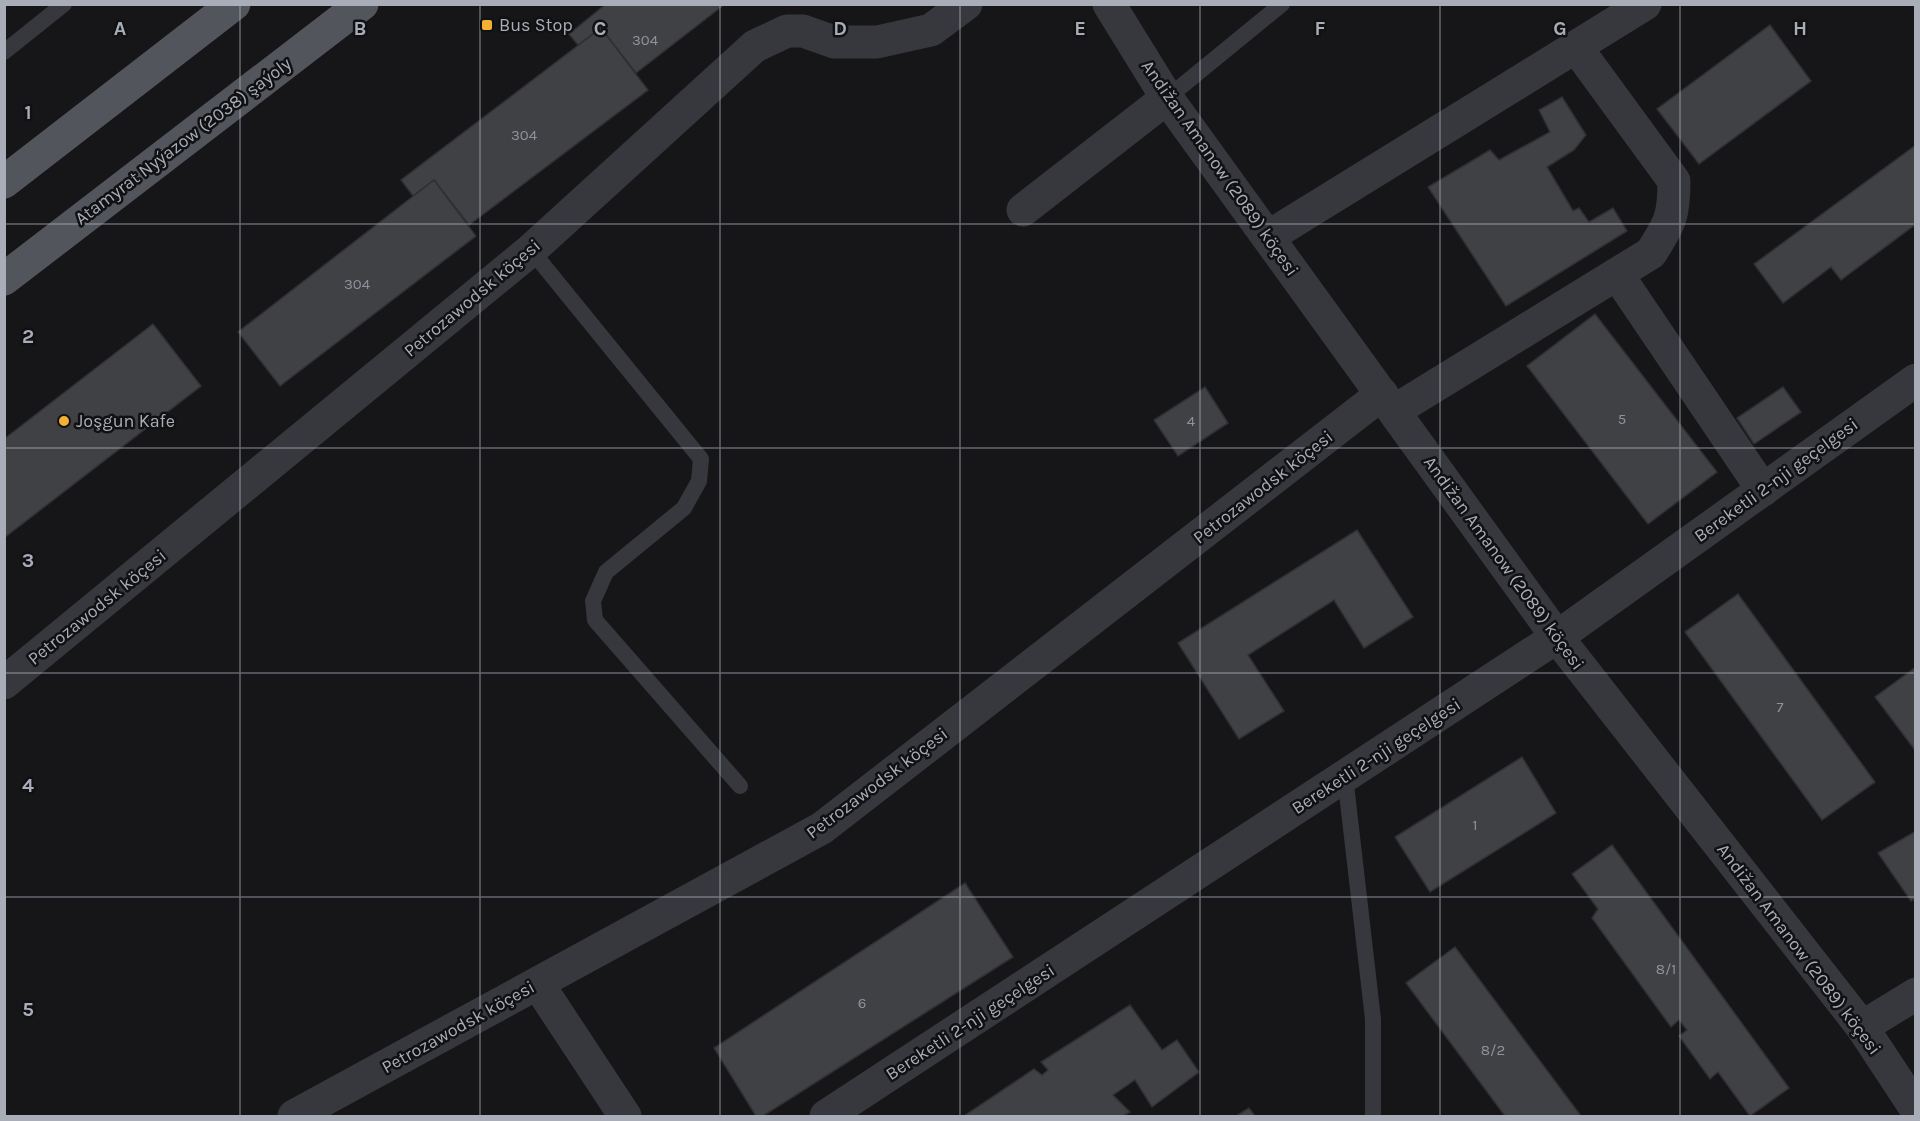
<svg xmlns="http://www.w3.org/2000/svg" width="1920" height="1121" viewBox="0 0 1920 1121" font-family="Karla,sans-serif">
	<rect width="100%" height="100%" fill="#161618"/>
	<!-- building -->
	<g fill="#404145" stroke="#303034" stroke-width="1.5">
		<polygon points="606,4 725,4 636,73 601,28 578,45 569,34"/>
		<polygon points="1770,25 1811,81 1699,164 1657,109"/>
		<polygon points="601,28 648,90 469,225 434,180 413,196 401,180"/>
		<polygon points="1562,97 1586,135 1574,150 1547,167 1573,211 1579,208 1589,222 1613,208 1627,231 1506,306 1428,187 1490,150 1499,160 1550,132 1539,110"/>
		<polygon points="1916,145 1916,224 1841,280 1831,267 1783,303 1754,264"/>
		<polygon points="434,180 476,236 280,386 238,332"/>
		<polygon points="1595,314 1717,472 1648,524 1527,366"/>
		<polygon points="153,324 201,386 4,538 4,439"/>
		<polygon points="1205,387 1228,423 1178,456 1154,420"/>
		<polygon points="1783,387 1801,412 1754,444 1737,418"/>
		<polygon points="1357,530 1413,617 1364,648 1334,600 1248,655 1284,711 1239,739 1178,643"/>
		<polygon points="1738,594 1875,782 1822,820 1685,632"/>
		<polygon points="1916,667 1916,749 1915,750 1875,697"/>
		<polygon points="1522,757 1556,813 1430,892 1395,837"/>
		<polygon points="1916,831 1916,898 1911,901 1878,853"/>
		<polygon points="1612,845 1789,1088 1750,1116 1718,1072 1710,1079 1679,1036 1687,1030 1679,1020 1671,1027 1592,918 1598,909 1572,874"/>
		<polygon points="965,883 1013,957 763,1116 756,1116 714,1048"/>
		<polygon points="1455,947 1581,1116 1505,1116 1406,983"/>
		<polygon points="1130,1005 1162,1050 1177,1040 1199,1072 1152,1107 1135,1080 1113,1095 1130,1112 1123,1116 964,1116 1034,1069 1042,1075 1048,1070 1041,1062"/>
		<polygon points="1249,1108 1255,1116 1236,1116"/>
	</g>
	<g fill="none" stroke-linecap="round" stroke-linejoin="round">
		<!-- service -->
		<g stroke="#37383d" stroke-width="16">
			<polyline points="4,52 64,4"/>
			<polyline points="1167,98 1282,4"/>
			<polyline points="531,250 701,459 699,481 684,508 606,572 593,601 595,620 740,786"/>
			<polyline points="1345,776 1373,1019 1373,1116"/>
		</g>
		<!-- minor -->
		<g stroke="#37383d" stroke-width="33">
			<polyline points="1109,4 1167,98 1557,637 1862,1027 1916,1109"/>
			<polyline points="1023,210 1167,98"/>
			<polyline points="1268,237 1645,4"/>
			<polyline points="1617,274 1763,490"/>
			<path d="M1394 411 1651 253C1670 223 1674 217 1674 181L1576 47"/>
			<polyline points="4,683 531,250 755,46 787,31 803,31 834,42 877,42 931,30 966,4"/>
			<polyline points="538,984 625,1116"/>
			<polyline points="1862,1027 1916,994"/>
			<polyline points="294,1116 822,828 1382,394"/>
			<polyline points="826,1116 1557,637 1916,380"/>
		</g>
		<!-- primary -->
		<g stroke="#53555c" stroke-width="33">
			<polyline points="4,182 234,4"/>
			<polyline points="4,279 362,4"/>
		</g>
	</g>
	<!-- grid -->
	<path fill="none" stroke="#a8adb8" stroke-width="1.5" stroke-opacity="0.55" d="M240 4V1116M480 4V1116M720 4V1116M960 4V1116M1200 4V1116M1440 4V1116M1680 4V1116M4 224H1916M4 448H1916M4 673H1916M4 897H1916"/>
	<!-- markers -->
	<g fill="#f2b134" stroke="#111113" stroke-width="2">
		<rect x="481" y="19" width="12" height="12" rx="3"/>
		<circle cx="64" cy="421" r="6"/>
	</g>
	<g text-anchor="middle" stroke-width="5" stroke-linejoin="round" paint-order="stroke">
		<!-- number labels -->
		<g font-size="15" fill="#8e929b">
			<text x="645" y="45">304</text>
			<text x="524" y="140">304</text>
			<text x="357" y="289">304</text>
			<text x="1622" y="424">5</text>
			<text x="1191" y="426">4</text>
			<text x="1780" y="712">7</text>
			<text x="1475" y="830">1</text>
			<text x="1666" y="974">8/1</text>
			<text x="862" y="1008">6</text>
			<text x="1493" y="1055">8/2</text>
		</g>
		<!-- poi labels -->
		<g font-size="18" fill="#a8adb8" stroke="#111113" text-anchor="start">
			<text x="499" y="31">Bus Stop</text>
			<text x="76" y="427">Joşgun Kafe</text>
		</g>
		<!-- street labels -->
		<g font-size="18" fill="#a8adb8" stroke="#111113">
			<text transform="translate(183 141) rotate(-37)" y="6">Atamyrat Nyýazow (2038) şaýoly</text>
			<text transform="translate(1220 168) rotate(55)" y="6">Andižan Amanow (2089) köçesi</text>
			<text transform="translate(472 298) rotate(-40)" y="6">Petrozawodsk köçesi</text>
			<text transform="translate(1776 480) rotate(-36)" y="6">Bereketli 2-nji geçelgesi</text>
			<text transform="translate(1263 487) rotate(-38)" y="6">Petrozawodsk köçesi</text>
			<text transform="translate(1504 563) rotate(54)" y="6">Andižan Amanow (2089) köçesi</text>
			<text transform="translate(97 607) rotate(-39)" y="6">Petrozawodsk köçesi</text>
			<text transform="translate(1376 756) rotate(-33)" y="6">Bereketli 2-nji geçelgesi</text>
			<text transform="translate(877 783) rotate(-37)" y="6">Petrozawodsk köçesi</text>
			<text transform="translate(1799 949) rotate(53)" y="6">Andižan Amanow (2089) köçesi</text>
			<text transform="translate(970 1022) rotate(-33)" y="6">Bereketli 2-nji geçelgesi</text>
			<text transform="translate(458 1027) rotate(-29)" y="6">Petrozawodsk köçesi</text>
		</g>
	</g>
	<g font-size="20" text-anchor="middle" font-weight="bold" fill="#a8adb8" stroke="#111113" stroke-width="5" stroke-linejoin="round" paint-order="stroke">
		<text x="120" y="35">A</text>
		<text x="360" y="35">B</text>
		<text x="600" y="35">C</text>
		<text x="840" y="35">D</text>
		<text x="1080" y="35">E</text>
		<text x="1320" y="35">F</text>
		<text x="1560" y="35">G</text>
		<text x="1800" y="35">H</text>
		<text x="28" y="119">1</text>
		<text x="28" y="343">2</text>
		<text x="28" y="567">3</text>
		<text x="28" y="792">4</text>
		<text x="28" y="1016">5</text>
	</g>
	<!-- border -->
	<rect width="1920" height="1121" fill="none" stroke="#a8adb8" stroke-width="12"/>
</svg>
